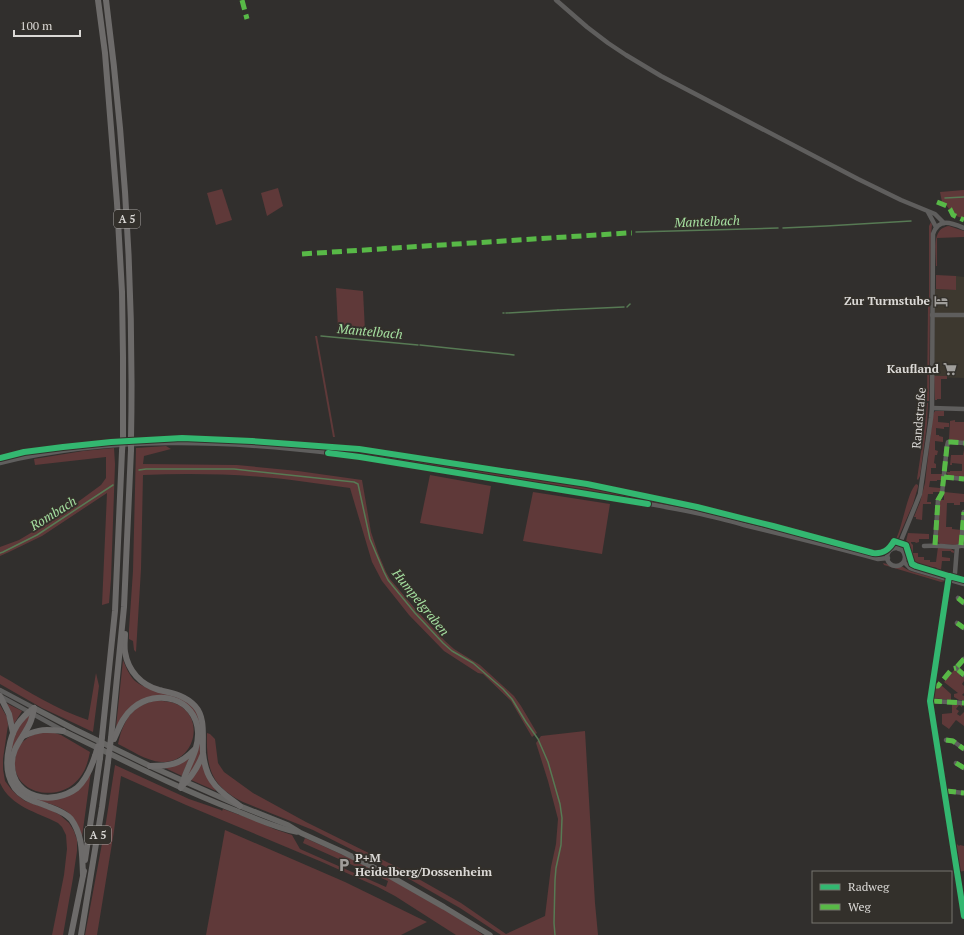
<svg xmlns="http://www.w3.org/2000/svg" width="964" height="935" viewBox="0 0 964 935" font-family="'PT Serif',serif">
	<rect width="100%" height="100%" fill="#312f2d"/>
	<!-- built -->
	<polygon fill="#3d382f" points="956,276 964,277 964,378 934,377 935,289 956,290"/>
	<!-- green -->
	<g fill="#5f3939">
		<polygon points="278,188 283,206 267,216 261,193"/>
		<polygon points="222,189 232,220 216,225 207,193"/>
		<polygon points="964,190 964,219 954,215 946,205 942,202 940,192"/>
		<polygon points="931,222 932,225 931,234 930,303 929,303 929,226"/>
		<path d="M949 226 964 231V237L937 238V266H936C936 252 931 228 949 226Z"/>
		<polygon points="936,275 956,276 956,290 936,289"/>
		<polygon points="336,288 363,291 365,331 338,329"/>
		<polygon points="928,304 930,304 929,401 927,401"/>
		<polygon points="315,336 317,336 335,437 333,437"/>
		<polygon points="934,376 947,376 947,379 941,379 941,399 937,399 937,400 935,400"/>
		<polygon points="927,403 928,403 927,424 920,476 918,480 917,479 925,425"/>
		<polygon points="935,411 944,411 944,416 938,416 938,422 949,423 949,427 944,427 944,429 936,428 936,435 939,435 939,436 943,437 943,442 935,441 935,450 938,451 937,455 935,455 934,463 936,464 936,468 931,468 931,474 942,474 942,480 937,480 937,481 930,481 929,487 940,488 940,492 933,492 933,494 928,494 927,502 931,502 931,504 923,504 922,520 916,519 916,517 914,517 920,502 925,483 933,414"/>
		<polygon points="955,420 955,422 964,422 964,442 951,440 949,439 950,421"/>
		<path d="M166 446 171 449 144 456 143 464 237 465 298 471 362 480 371 532 378 553 386 572 390 579 417 611 445 641 454 649 480 665 514 696 521 706 537 733 532 737 511 701 483 674 478 673 444 651 409 615 382 581 372 562 350 488C333 486 316 483 299 481 248 474 195 473 143 475L141 569 136 652 134 650 133 641 129 639V629L133 571 136 448Z"/>
		<polygon points="114,448 115,464 111,579 109,603 102,605 107,493 42,536 9,552 0,556 0,547 19,540 56,518 101,485 106,478 106,457 35,465 34,459 83,451"/>
		<polygon points="349,449 587,486 620,494 621,493 699,509 736,518 879,555 879,556 867,554 739,520 648,501 349,453 347,451"/>
		<polygon points="964,450 964,477 949,476 946,472 950,472 950,471 962,471 962,464 952,463 952,465 950,465 951,455 963,455"/>
		<polygon points="430,475 491,486 483,534 420,523"/>
		<path d="M916 484 918 485V487L913 504 897 541H896V539C903 525 907 493 916 484Z"/>
		<polygon points="533,492 610,504 602,554 523,541"/>
		<polygon points="944,492 964,494 964,502 960,502 960,505 954,505 954,503 947,503 946,527 952,527 952,529 961,530 960,543 956,545 940,544 937,541 940,500 944,500"/>
		<polygon points="908,533 929,534 929,539 919,539 919,542 916,543 915,542 911,542 911,543 913,545 913,553 918,553 918,557 924,557 924,560 930,560 930,562 936,562 938,547 951,549 954,551 954,553 951,552 951,551 942,551 942,557 950,558 950,561 942,561 941,570 937,569 937,568 933,567 933,570 913,564 906,541"/>
		<polygon points="883,563 887,564 894,567 903,567 910,571 945,581 941,582 884,565"/>
		<path d="M123 660C126 667 129 675 135 681 154 697 193 690 200 721 201 725 200 730 200 734 200 741 202 751 199 758 197 765 191 771 188 777L200 726 175 697 138 702 116 727Z"/>
		<polygon points="954,670 957,670 961,673 960,676 962,677 963,676 964,677 964,681 962,684 964,686 964,693 962,695 964,696 964,700 959,700 954,697 954,694 958,693 944,682"/>
		<path d="M96 673 99 686 93 732 42 708 0 684V675C28 691 57 710 88 720Z"/>
		<polygon points="940,684 951,694 951,700 931,698 933,686 938,686"/>
		<path d="M155 700C161 701 168 701 174 703 207 715 196 764 161 762 146 761 131 750 118 744 121 729 127 714 140 706 145 704 151 702 155 700Z"/>
		<polygon points="6,703 22,711 14,724"/>
		<polygon points="952,703 962,704 962,707 959,705 956,709 959,711 957,714 960,716 964,712 964,726 956,720 949,729 942,724 942,714 952,713"/>
		<path d="M0 705 7 717 8 725 3 759V769L5 781 11 789 17 795 25 801 51 810 60 815 69 823 74 831 77 840V851L73 878 63 935H52L64 875 67 849 66 835 62 827 58 823C37 812 11 807 0 783Z"/>
		<path d="M28 715 30 716C25 733 9 745 9 763 10 795 46 807 71 793 80 788 86 780 91 771L82 837C79 827 75 817 66 811 57 805 47 803 37 800 23 795 10 783 8 768 7 760 9 751 11 743 14 733 19 721 28 715Z"/>
		<path d="M49 731 61 735 90 752C87 767 83 777 71 786 46 803 7 787 16 754 18 746 23 740 31 736 36 733 43 733 49 731Z"/>
		<path d="M585 731 595 903 598 935H501L460 908 404 876 313 830 243 802C211 786 206 768 207 733L210 734 215 739 218 763 224 772 253 793 306 822 401 869 461 903 506 934 545 916 551 867 556 844 558 819 548 781 536 743 541 736Z"/>
		<polygon points="190,756 182,776 163,767"/>
		<polygon points="203,760 215,789 216,791 191,780"/>
		<polygon points="115,765 189,799 221,810 222,811 223,809 257,821 274,829 292,835 300,849 386,887 388,881 303,843 305,838 370,867 456,916 483,935 456,935 395,896 378,887 322,862 186,805 121,776 114,831 97,935 85,935 106,822"/>
		<polygon points="225,830 345,882 427,922 401,935 206,935"/>
		<polygon points="957,844 959,846 960,845 964,846 964,871 958,872 955,847"/>
	</g>
	<g fill="none" stroke-linecap="round" stroke-linejoin="round">
		<!-- stream -->
		<g stroke="#577a54" stroke-width="1.5">
			<polyline points="945,198 964,197"/>
			<polyline points="783,228 826,226 911,221"/>
			<polyline points="636,232 778,228"/>
			<polyline points="627,307 630,304"/>
			<polyline points="558,310 624,307"/>
			<polyline points="503,313 504,313"/>
			<polyline points="506,313 558,310"/>
			<polyline points="321,336 418,345"/>
			<polyline points="420,345 514,355"/>
			<polyline points="139,470 146,469 234,469 354,482 358,484 370,539 384,572 388,580 415,613 443,643 452,651 473,663 503,689 512,699 526,722 538,739 548,762 560,804 562,818 561,845 556,868 555,880 554,923 555,935"/>
			<polyline points="0,553 3,552 37,535 113,485"/>
		</g>
		<!-- minor -->
		<g stroke="#5f5e5d" stroke-width="4.5">
			<polyline points="556,0 587,27 608,43 626,55 661,76 858,179 901,200 935,214 944,223"/>
			<polyline points="928,212 936,227"/>
			<polyline points="932,315 964,315"/>
			<polyline points="932,408 964,409"/>
			<path d="M0 463C111 436 226 440 338 454 387 460 436 469 484 478 553 489 623 498 692 512 709 516 727 520 744 525 789 536 834 547 878 559L888 558"/>
			<polyline points="944,477 964,479"/>
			<polyline points="935,545 938,500 942,493 947,446 948,442 951,442 964,443"/>
			<polyline points="961,545 964,512"/>
			<path d="M924 546C935 545 944 546 954 547 958 547 960 545 964 546"/>
			<circle cx="896" cy="557" r="9"/>
			<path d="M899 549 900 543 916 504 920 494 931 418 932 408 933 234C939 217 952 223 964 228"/>
			<polyline points="904,562 910,568 916,570 964,584"/>
			<polyline points="955,573 957,547"/>
			<polyline points="958,598 964,603"/>
			<polyline points="957,623 964,628"/>
			<polyline points="964,659 956,668 964,675"/>
			<polyline points="0,690 34,708"/>
			<polyline points="0,696 62,730"/>
			<polyline points="932,701 964,703"/>
			<polyline points="946,740 953,741 964,749"/>
			<polyline points="956,763 964,768"/>
			<polyline points="946,791 964,793"/>
		</g>
		<!-- major -->
		<g stroke="#676664" stroke-width="5.5">
			<polyline points="34,708 74,729 150,766 240,806 288,825 301,833 343,852 381,871 444,907 490,935"/>
			<path d="M63 731C121 759 177 788 237 811 257 819 276 828 297 832"/>
		</g>
		<!-- highway -->
		<g stroke="#6d6b6a" stroke-width="6">
			<polyline points="98,0 105,53 117,203 122,292 123,357 123,439"/>
			<path d="M106 0C125 146 134 292 131 439"/>
			<path d="M125 634C125 639 124 646 125 652 128 671 141 685 159 690 172 693 185 695 195 706 206 718 202 737 203 753 204 762 207 774 212 781 219 792 230 798 240 806"/>
			<polyline points="0,696 9,714 13,733"/>
			<path d="M34 708C19 719 12 730 9 748 5 766 7 786 25 797 31 801 40 803 47 806 55 809 65 812 71 819 83 835 82 855 83 875"/>
			<path d="M34 708C33 713 32 719 30 723 24 737 11 748 12 765 13 799 53 806 77 788 86 780 91 768 95 756"/>
			<path d="M23 736C40 729 45 729 63 731"/>
			<polyline points="102,737 115,611 122,451"/>
			<polyline points="111,738 124,607 131,450"/>
			<path d="M114 739C119 728 123 716 133 708 157 688 196 698 198 732 199 752 185 769 181 788"/>
			<path d="M150 766C169 766 180 765 194 750"/>
			<path d="M181 787C192 777 198 767 203 754"/>
			<polyline points="85,860 100,758"/>
			<polyline points="71,935 84,871"/>
			<polyline points="81,935 102,807 108,762"/>
		</g>
		<!-- highway-bridge -->
		<g stroke="#6d6b6a" stroke-width="6">
			<polyline points="131,450 131,439"/>
			<polyline points="122,451 123,439"/>
			<polyline points="95,756 98,746"/>
			<polyline points="100,758 102,737"/>
			<polyline points="108,762 111,738"/>
		</g>
		<!-- quiet -->
		<g stroke="#58b947" stroke-width="5" stroke-dasharray="10 5" stroke-linecap="butt">
			<polyline points="242,0 247,19"/>
			<polyline points="937,202 947,206 950,209 953,215 964,220"/>
			<polyline points="302,254 627,233 632,233"/>
			<polyline points="944,477 964,479"/>
			<polyline points="935,545 938,500 942,493 947,446 948,442 951,442 964,443"/>
			<polyline points="961,545 964,512"/>
			<polyline points="958,598 964,603"/>
			<polyline points="957,623 964,628"/>
			<polyline points="964,659 956,668 964,675"/>
			<polyline points="932,686 938,686 952,669 956,668"/>
			<polyline points="932,701 964,703"/>
			<polyline points="946,740 953,741 964,749"/>
			<polyline points="956,763 964,768"/>
			<polyline points="946,791 964,793"/>
		</g>
		<!-- cycleway casing -->
		<g stroke="#33302b" stroke-width="8">
			<g id="cycleway">
				<polyline points="328,453 360,457 648,504"/>
				<path d="M0 458 24 452 63 447 111 442 182 438 252 441 359 449 587 484 697 507 773 526 873 553C883 554 889 550 894 541L906 545 912 564 916 566 949 576"/>
				<polyline points="964,580 949,576 930,701 964,916"/>
			</g>
		</g>
		<!-- cycleway -->
		<use href="#cycleway" stroke="#33b770" stroke-width="6"/>
	</g>
	<!-- icons -->
	<defs>
		<g id="hotel-bare" transform="scale(1.08)"><path d="M-6-4.5h1.5V1H6V5H4.5V3h-9V5H-6ZM-4 0a1.8 1.8 0 1 1 3.6 0ZM.5 0V-2.5h3Q6-2.5 6 0Z" fill="#a09e9b" stroke="#33302b" stroke-width="2.5" paint-order="stroke"/></g>
		<g id="supermarket-bare" transform="scale(1.08)"><path d="M-6-5.5h2.5l.6 2H6L4.5 2H-2.5L-4.4-4H-6ZM-1.5 3.2a1.3 1.3 0 1 0 .1 0ZM3 3.2a1.3 1.3 0 1 0 .1 0Z" fill="#a09e9b" stroke="#33302b" stroke-width="2.5" paint-order="stroke"/></g>
		<g id="parking-bare" transform="scale(1.08)"><path d="M-3.5-5.5H1a3.5 3.5 0 0 1 0 7H-1V5.5H-3.5ZM-1-3.4V-.6H.8a1.4 1.4 0 0 0 0-2.8Z" fill="#a09e9b" stroke="#33302b" stroke-width="2.5" paint-order="stroke"/></g>
	</defs>
	<g fill-rule="evenodd">
		<use href="#hotel-bare" x="941" y="301"/>
		<use href="#supermarket-bare" x="950" y="369"/>
		<use href="#parking-bare" x="344" y="865"/>
	</g>
	<g text-anchor="middle" stroke-width="4" stroke-linejoin="round" paint-order="stroke">
		<!-- shield labels -->
		<g fill="#33302b" stroke="#a9a6a3" stroke-width="1">
			<rect x="114" y="210" width="26" height="18" rx="3"/>
			<rect x="85" y="826" width="26" height="18" rx="3"/>
		</g>
		<g font-size="11" font-weight="bold" fill="#dbd9d6">
			<text x="127" y="223">A 5</text>
			<text x="98" y="839">A 5</text>
		</g>
		<!-- poi labels -->
		<g font-size="12" font-weight="bold" fill="#dbd9d6" stroke="#33302b" text-anchor="end">
			<text x="930" y="305">Zur Turmstube</text>
			<text x="939" y="373">Kaufland</text>
			<text x="355" y="862" text-anchor="start">P+M<tspan x="355" dy="14">Heidelberg/Dossenheim</tspan></text>
		</g>
		<!-- street labels -->
		<g font-size="12" fill="#dbd9d6" stroke="#33302b">
			<text transform="translate(919 418) rotate(-85)" y="4">Randstraße</text>
		</g>
		<!-- water labels -->
		<g font-size="13" font-style="italic" fill="#a6e1a1" stroke="#33302b">
			<text transform="translate(707 221) rotate(-2)" y="5">Mantelbach</text>
			<text transform="translate(370 331) rotate(5)" y="5">Mantelbach</text>
			<text transform="translate(53 513) rotate(-32)" y="5">Rombach</text>
			<text transform="translate(421 602) rotate(51)" y="5">Humpelgraben</text>
		</g>
	</g>
	<!-- legend -->
	<rect x="812" y="871" width="140" height="52" fill="#33302b" stroke="#76746f"/>
	<rect x="820" y="884" width="20" height="6" fill="#33b770" stroke="#76746f"/>
	<text x="848" y="891" font-size="12" fill="#dbd9d6">Radweg</text>
	<rect x="820" y="904" width="20" height="6" fill="#58b947" stroke="#76746f"/>
	<text x="848" y="911" font-size="12" fill="#dbd9d6">Weg</text>
	<!-- scale -->
	<path d="M14 30v6h66v-6" fill="none" stroke="#dbd9d6" stroke-width="2"/>
	<text x="20" y="30" font-size="12" fill="#dbd9d6" stroke="#33302b" stroke-width="3" paint-order="stroke">100 m</text>
</svg>
